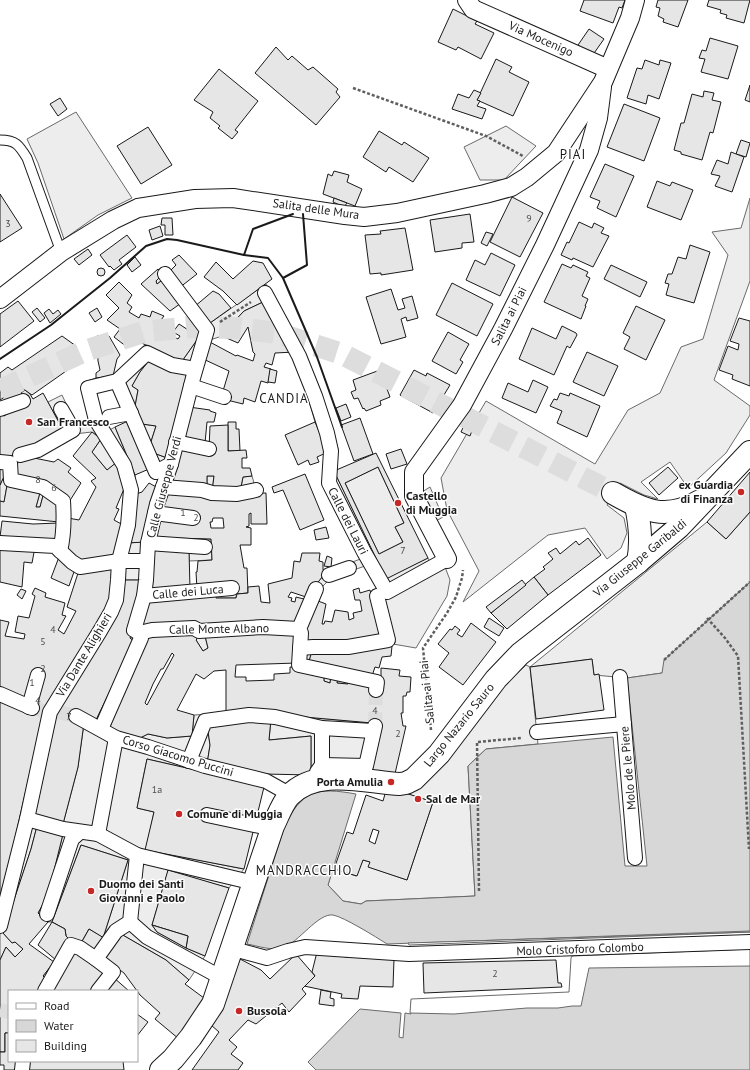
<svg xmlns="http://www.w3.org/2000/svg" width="750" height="1070" viewBox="0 0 750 1070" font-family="'PT Sans',sans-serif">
	<rect width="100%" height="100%" fill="#fff"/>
	<!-- built -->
	<g fill="#ededed" stroke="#6a6a6a" fill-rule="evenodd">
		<polygon points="76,112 132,198 98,215 64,239 38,163 27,139"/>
		<polygon points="506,126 536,146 504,180 480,180 464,147"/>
		<polygon points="750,198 750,281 714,380 750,406 750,415 726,453 688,488 670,462 641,482 658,499 644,495 620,483 607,505 624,518 627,533 621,548 607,559 585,528 548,535 463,602 479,571 447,510 441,478 486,401 595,464 628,410 660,393 681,347 703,339 728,255 712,232 741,228"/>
		<path d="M168 273 194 307 210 323 266 284 302 351 329 417 338 449 334 471 386 578 428 558 435 572 445 567 450 580 447 596 416 648 393 644 384 600 365 566 331 578 319 590 303 624V643L305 644V646L313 647 308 665 337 672 381 679V691L374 690 375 685 349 679 348 684 337 683 338 677 331 676 330 683 324 681V673L304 668 296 667 300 640 298 639 299 632 269 630 233 631 205 636 208 648 203 651 196 640 197 639 192 631H158L148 634 125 683 109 730 136 738H140L148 734 167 738 192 736 194 715 247 712 372 723 378 729 372 773 332 772 311 775V736L269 740 271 719 250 718 207 725 210 745 207 764 269 774 264 787 213 774 147 759 137 808 154 812 146 850 244 869 229 888 168 871 152 925 157 932 186 948 205 956 189 980 166 960 121 934 103 958 118 969 102 991H94L106 973 76 949 48 991H43L48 981 43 976 70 940 95 954 104 939 103 938 128 860 81 845 52 922H48L38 913 48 895 63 834 37 826 31 849 3 933 12 943 15 942 23 949 15 957 6 947 0 960V904L10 867 33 759 45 710 57 687 92 638 111 602 114 566 75 569 51 549 0 546V541H60L59 501 44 492 40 507H36L41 489 8 480 4 502 0 501V485L7 470 0 466V458L5 459 17 452 19 454 62 429 48 402 62 395 75 423 90 419 82 383 96 378 113 376 146 345 180 364 199 337 203 330 184 301 165 278 157 284 156 281 162 275ZM263 302 295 352 315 422 328 452 324 485 363 558 326 572 315 586 298 626 283 627 263 624 199 627 198 623 168 627H140L144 599 215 592 216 598H236L237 584 190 589 148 592 150 565 153 545 189 550V561L212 560 211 539 171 538 170 541 153 539 158 517 193 521 194 514H178L161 511 168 490 196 493 197 492 212 495 218 494 257 493 252 476 243 477 240 492H237L236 493 212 492 214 476H207V487L171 485 179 448 212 453 213 450 209 449V443L183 438 193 387 201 358 207 341 222 336 227 329 244 311ZM151 358 171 368 188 370 183 389 176 431 170 459 148 451 156 426 135 423 134 412 138 390 132 386 140 372ZM114 388 149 469 150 476 164 474 153 504 145 542 126 543 136 494 135 475 115 427 108 431 95 393ZM92 432 101 439 92 452 107 470 117 462 126 484 125 526 115 556 85 565 77 562 69 555 64 545 68 518 69 502 45 484 15 479 19 456 29 457 42 454 74 434ZM122 580H143L141 600 130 638 135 642 109 692 95 722 78 713 75 719 84 723 78 767 63 824 35 815 57 712 97 643 109 628 121 600Z"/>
		<polygon points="378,467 404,523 395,527 403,542 379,554 345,483"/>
		<polygon points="430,487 443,517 436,521 422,492"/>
		<polygon points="750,512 750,582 707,621 662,673 627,678 594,675 592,659 530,667 538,744 486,749 468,766 475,896 366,901 361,904 343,901 328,885 333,868 356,876 363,860 370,862 369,867 407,880 433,802 392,789 526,665 530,667 707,522 726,539"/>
	</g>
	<!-- water -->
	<g fill="#d7d7d7" stroke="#6a6a6a">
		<path d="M750 582V931L387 944C376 937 344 917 333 915 318 913 299 942 283 948 272 951 258 946 247 944L284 828C301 790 317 787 356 794L328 885 343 901 361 904 366 901 475 896 468 766 486 749 613 737 625 866H647L627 678 662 673 664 660Z"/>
		<polygon points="750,951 750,1070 316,1070 308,1062 360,1009 401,1013 399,1037 403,1038 405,1013 411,1014 411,1001 571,994 573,958"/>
	</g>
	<!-- pier -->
	<g fill="#fff" stroke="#6a6a6a">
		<polygon points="750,932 409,945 408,943"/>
		<polygon points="750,949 750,966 589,968 581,1006 572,1006 558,1008 527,1008 454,1014 410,1013 411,999 569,992 571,958 572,956"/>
	</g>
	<!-- building -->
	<g fill="#e6e6e6" stroke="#1a1a1a" fill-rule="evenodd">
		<polygon points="584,0 625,0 622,8 619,7 613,23 580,11"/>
		<polygon points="658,0 688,0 678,27 663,22 664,19 658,16 660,8 656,7"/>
		<polygon points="709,0 750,0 744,23 726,18 727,15 720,13 721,10 707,6"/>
		<polygon points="453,9 477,21 475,24 494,33 481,59 458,47 456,50 438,42"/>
		<polygon points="589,29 604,39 592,56 578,45"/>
		<polygon points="710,38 738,46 728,79 701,72 705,59 699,58 702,50 706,51"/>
		<polygon points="276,47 288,60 292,56 308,70 313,67 338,89 336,92 340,97 316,125 255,73"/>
		<polygon points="496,59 512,67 509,72 529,82 513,116 477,100"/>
		<polygon points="645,60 659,65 660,60 671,63 659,99 648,95 646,104 627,98 637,68 642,69"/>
		<polygon points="219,69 258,101 235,130 238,132 232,139 218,128 220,126 210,118 213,112 194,100"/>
		<polygon points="750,85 750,102 745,100"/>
		<polygon points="474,90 481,93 477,100 480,101 477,106 486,109 482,119 452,109 458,94 469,98"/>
		<polygon points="704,91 714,93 712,100 721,102 713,133 710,132 702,160 681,154 681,152 674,150 681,123 684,123 692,94 703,97"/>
		<polygon points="60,98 67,109 58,116 50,104"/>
		<polygon points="624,104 660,118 644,161 607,147"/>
		<polygon points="148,127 172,165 141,184 117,146"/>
		<polygon points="379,131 402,145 404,142 429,158 413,182 389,167 386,172 363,157"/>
		<polygon points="741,140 750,143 746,157 736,154"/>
		<polygon points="731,152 744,157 732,192 715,186 720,176 711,174 717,160 728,164"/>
		<polygon points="605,164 634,176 616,217 597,208 600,201 590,197"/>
		<polygon points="334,171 349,175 347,182 362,189 355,206 323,194 328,174 332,176"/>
		<polygon points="657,181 670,186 672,182 693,190 681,220 647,207"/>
		<polygon points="0,194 22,228 0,242"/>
		<polygon points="512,197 543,213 520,257 490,242"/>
		<polygon points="334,198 347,203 344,207 333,202"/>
		<polygon points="470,214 474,242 462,243 462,248 435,252 430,220"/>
		<polygon points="162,218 172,218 173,235 165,235 165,225 161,225"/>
		<polygon points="579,222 592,228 594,223 604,228 601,233 609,236 593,267 573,258 572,260 561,255 567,242 569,243"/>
		<polygon points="160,226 163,236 152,240 149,230"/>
		<polygon points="405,228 413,270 381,275 381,273 370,274 365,235 381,234 380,231"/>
		<polygon points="486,232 493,234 487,246 481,243"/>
		<polygon points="127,235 136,247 119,260 122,264 114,270 110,266 109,267 100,255"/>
		<polygon points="690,245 710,252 694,303 666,295 669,284 665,283 668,274 672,274 678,257 686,259"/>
		<polygon points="88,249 92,255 79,265 74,259"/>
		<polygon points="491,253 515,265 500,296 466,280 475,260 485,265"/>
		<polygon points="179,255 197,274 179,288 168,273 176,265 172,260"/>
		<polygon points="135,257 141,265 132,272 127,265"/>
		<polygon points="253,261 263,263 272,279 237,305 223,291 204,277 216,262 233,279"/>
		<polygon points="562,264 571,268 573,265 588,272 586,276 590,278 582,296 588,299 585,306 586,306 581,319 544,302"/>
		<polygon points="611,265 647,282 640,297 604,279"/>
		<circle cx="101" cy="272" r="4"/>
		<polygon points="158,269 162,275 156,281 157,284 165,278 184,301 170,311 141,284"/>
		<polygon points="119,282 132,295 127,303 132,307 129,312 139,318 141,314 150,317 152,311 164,316 161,320 164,320 161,331 167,334 178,339 180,336 173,332 179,324 199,337 180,364 146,345 132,339 127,347 114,337 120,329 107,320 119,308 106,295"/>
		<polygon points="452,283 493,304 477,336 436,315"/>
		<polygon points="391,289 398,310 405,308 402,299 412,296 418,318 407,321 406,317 401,319 406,337 381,344 366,297"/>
		<polygon points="213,291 219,294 231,308 210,323 194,307"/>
		<polygon points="18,301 34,321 0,347 0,314"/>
		<polygon points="263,302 295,352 275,353 272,365 266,363 264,367 271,369 268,383 261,381 255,402 244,398 243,404 227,400 223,391 229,371 201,358 208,341 236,356 237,355 253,361 255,354 253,352 248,327 238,343 222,336 227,329 244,311"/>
		<polygon points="636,306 665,320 646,360 624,349 630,337 623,333"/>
		<polygon points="37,308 45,318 40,322 32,312"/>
		<polygon points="97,308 102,317 95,322 89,313"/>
		<polygon points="49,309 53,314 58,310 61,314 50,323 44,313"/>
		<polygon points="739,318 750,321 750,386 732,379 733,375 719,370 728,346 738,350 739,344 730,341"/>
		<polygon points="562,326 576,333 577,335 570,348 567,346 554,375 519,359 532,328 556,339"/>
		<polygon points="448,332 469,344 460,360 463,362 456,374 432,361"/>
		<polygon points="62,336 76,346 79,362 32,395 20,387 0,400 0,373 8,367 12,370"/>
		<polygon points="97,336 109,336 120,355 117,359 113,376 96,378 96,373 100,370 98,361"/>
		<polygon points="587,352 618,366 604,396 573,382"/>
		<polygon points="151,358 188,370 183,389 176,431 170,459 148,451 156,426 135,423 134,412 138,390 132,386 140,372"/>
		<polygon points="270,369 277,371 275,383 268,382"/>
		<polygon points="380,370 390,397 380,401 381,405 366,411 364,408 363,409 358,398 354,399 351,392 356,390 353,380"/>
		<polygon points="414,370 426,376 427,373 450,385 433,413 400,395"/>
		<polygon points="533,380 548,387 536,413 502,398 508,383 528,392"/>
		<polygon points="25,390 30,394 33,399 43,393 62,428 19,455 17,452 5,460 0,458 0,413 4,416 27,402 21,393"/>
		<polygon points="560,393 569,396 570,393 600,406 587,437 557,423 562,411 550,406 554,399 557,400"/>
		<polygon points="346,404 351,417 341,421 336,408"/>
		<polygon points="189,407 210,410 210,411 216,413 214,422 207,422 205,443 183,438"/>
		<polygon points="360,418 373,454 354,461 341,425"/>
		<polygon points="467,419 475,423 470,436 461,432"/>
		<polygon points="128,421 149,469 135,475 115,427"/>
		<polygon points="228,422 236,422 236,429 239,429 240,451 228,451"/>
		<polygon points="315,422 328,452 317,457 319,462 310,465 308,460 298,465 285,435"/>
		<polygon points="228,425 228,451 246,450 247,458 242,458 242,468 250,468 252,476 243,477 240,492 212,492 214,476 207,476 207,488 171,486 179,448 209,449 210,426"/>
		<polygon points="92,432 101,439 92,452 107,470 117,462 126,484 116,508 119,509 114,520 125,526 115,556 77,562 64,545 68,518 79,520 96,487 91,481 96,478 73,456"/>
		<polygon points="401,449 407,464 391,469 386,454"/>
		<path d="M376 453 428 558 386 579 334 471ZM378 467 404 523 395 527 403 542 379 554 345 483Z"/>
		<polygon points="19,455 54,462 58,459 71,468 68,472 81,483 69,502 15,479"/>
		<polygon points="0,466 7,470 0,485"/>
		<polygon points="668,467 678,478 659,495 649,483"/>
		<polygon points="750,472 750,512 726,539 707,522"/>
		<polygon points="305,474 324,520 300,530 283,490 274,493 272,487"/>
		<polygon points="8,480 41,489 36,507 40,507 44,492 59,501 59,522 0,516 0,501 4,502"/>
		<polygon points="149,483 160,489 146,542 126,543 136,494 142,492"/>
		<path d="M168 490 232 494 266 493 267 524H251V513L249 514V526L246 527 251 528V545H240L244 568H247L248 593 237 594V584L197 589 196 572H197L198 561 212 560 211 539 171 538 152 539 158 517ZM213 518H223L224 528H211L210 522H212Z"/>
		<polygon points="2,521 33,524 59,523 60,542 0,537"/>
		<polygon points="326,527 329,538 316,540 314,530"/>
		<polygon points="588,538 601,555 548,595 534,577 545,569 543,567 553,559 548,553 556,548 560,554 576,541 579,545"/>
		<polygon points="152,545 189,550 190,589 148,592"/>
		<polygon points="0,546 35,547 32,563 24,562 22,587 0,582"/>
		<polygon points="302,553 320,553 319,561 323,562 323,570 326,572 315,586 309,598 291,592 288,597 292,598 291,601 295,602 296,597 308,600 298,626 140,627 144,599 216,592 216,598 236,598 237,594 248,593 248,587 259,586 261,602 270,603 268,584 292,578 294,561 300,562"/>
		<polygon points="327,556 332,558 331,567 324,566"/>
		<polygon points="59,557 75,569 69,586 51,578"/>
		<polygon points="114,565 111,601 41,724 0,904 0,702 30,713 29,702 10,695 0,686 0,620 9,622 5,636 24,639 25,634 15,632 18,616 29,618 35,596 32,594 35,588 46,593 45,597 65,603 62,615 66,616 58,630 64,634 76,611 67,607 79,570"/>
		<polygon points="534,577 548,595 507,629 491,613"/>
		<polygon points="122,580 143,580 141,600 130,638 135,642 109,693 95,722 84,723 78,767 63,824 35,815 57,712"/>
		<polygon points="522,580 526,585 491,613 486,607"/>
		<polygon points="359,588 360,593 370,590 382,636 305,646 303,624 313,599 326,604 322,624 324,624 325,621 332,622 335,610 348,612 349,620 354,618 353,613 362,611 360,600 355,600 353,590"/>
		<polygon points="21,589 26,591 22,599 17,595"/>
		<polygon points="489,618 504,628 499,636 484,627"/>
		<polygon points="471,623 496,642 463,685 439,667 449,653 438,644 450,629 452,630 455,626 460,630 457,634 462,637"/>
		<path d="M193 631 197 639 196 640 203 651 208 648 205 636 299 632 297 663 236 665 235 677H246V681L274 680V674L290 673V667L304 668 324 673V681L330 683 331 676 338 677 337 683 348 684 349 679 375 685 381 691V668L400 670 399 676 411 677 410 692H407L406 696H403V713H401L403 726H406L394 778 372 773 378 729 372 723 293 716 226 714V670L214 671 204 679 196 674 177 710 194 715 192 736 167 738 148 734 140 738 109 730 125 683 148 634ZM172 653 174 655 147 705 145 703 153 684 161 669H163Z"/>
		<polygon points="383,646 392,646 391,656 382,657 379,668 375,667 371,679 308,665 313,647"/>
		<polygon points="592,659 594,675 599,674 604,710 536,719 530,667"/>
		<polygon points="271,719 269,740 311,736 311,775 264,774 207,764 210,745 207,725"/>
		<polygon points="147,759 213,774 264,787 244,869 145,850 154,812 137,808"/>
		<path d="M387 787 433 802 407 880 368 867 370 862 363 860 357 876 334 869 347 832 353 834 366 795 383 801ZM373 829 379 831 375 844 369 841Z"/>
		<polygon points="37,826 63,834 48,895 38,913 48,922 29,944 54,962 43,976 48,981 43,991 9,991 9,1033 5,1033 5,1052 0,1052 0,960 6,947 15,957 23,949 15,942 12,943 3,933 31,849"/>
		<polygon points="81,845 128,860 103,938 89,929 80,945 72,943 66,936 65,929 52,922"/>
		<polygon points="168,870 229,888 205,956 186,948 188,936 152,925"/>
		<polygon points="52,922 65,929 66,936 70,940 56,960 38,945"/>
		<polygon points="152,925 188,936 186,948 157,932"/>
		<polygon points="89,929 104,938 95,954 80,945"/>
		<polygon points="121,934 166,960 189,980 185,984 208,1001 179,1039 155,1019 160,1013 140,995 124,973 103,958"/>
		<polygon points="76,948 107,973 94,991 48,991"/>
		<polygon points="317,952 325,952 346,957 394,959 393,987 360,986 358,999 341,998 342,994 304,986 315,976 312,972"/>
		<polygon points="296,954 315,976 302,989 306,994 289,1012 282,1003 256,1024 248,1020 229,1040 237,1047 231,1054 243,1063 238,1070 192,1070 219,1032 211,1025 240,959 261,970 270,979"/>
		<polygon points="556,960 558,983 561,983 562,987 424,993 423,963"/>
		<polygon points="113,977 129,991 102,991"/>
		<polygon points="321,990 331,992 330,998 334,999 334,1006 319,1004"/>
		<polygon points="137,1014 148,1022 137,1036"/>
		<polygon points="5,1033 9,1033 9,1061 18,1061 18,1070 4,1070 4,1065 0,1065 0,1052 5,1052"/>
		<polygon points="26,1061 123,1061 124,1070 26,1070"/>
	</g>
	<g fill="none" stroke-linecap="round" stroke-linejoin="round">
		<!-- pedestrian-tunnel -->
		<g stroke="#ddd" stroke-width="14" stroke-dasharray="14 7" stroke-linecap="butt">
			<polyline points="32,708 44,711"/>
			<polyline points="57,712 76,716"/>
			<polyline points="375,726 376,690"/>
			<polyline points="0,1010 9,1012"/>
		</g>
		<!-- secondary-tunnel -->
		<polyline stroke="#ddd" stroke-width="22" stroke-dasharray="22 11" stroke-linecap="butt" points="0,390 85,351 143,332 190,327 236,328 277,333 342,354 613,493"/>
		<!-- service casing -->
		<g stroke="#1a1a1a" stroke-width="11">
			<path id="service" d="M0 140C16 140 19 145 27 158L61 252"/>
		</g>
		<!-- pedestrian casing -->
		<g stroke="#1a1a1a" stroke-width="16">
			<g id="pedestrian">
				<polyline points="265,293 299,356 315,396 327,433 331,451 329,483 364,552 387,592 447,559"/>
				<polyline points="117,381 156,472 171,464"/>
				<polyline points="191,386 224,397"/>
				<polyline points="0,409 23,401"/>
				<polyline points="109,417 131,413"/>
				<polyline points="176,442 209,449"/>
				<polyline points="20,455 38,450 73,430 61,409"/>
				<path d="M0 462 10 463 11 480 43 487 63 501C64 516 64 535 60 551"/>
				<polyline points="163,487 202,490 212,493 237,494 256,490"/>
				<polyline points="155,513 193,518"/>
				<polyline points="0,543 55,546 72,562 80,567 119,561 147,561"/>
				<polyline points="148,543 205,547"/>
				<polyline points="329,575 349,568"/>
				<polyline points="316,589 299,629 301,633 299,665 377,682 376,690"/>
				<polyline points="144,596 232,588"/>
				<polyline points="139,633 152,630 194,628 199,631 263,627 299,629"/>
				<polyline points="300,648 313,647 348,647 388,640 377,596"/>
				<polyline points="620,677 635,858"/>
				<polyline points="0,694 32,708"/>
				<polyline points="29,707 38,675"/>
				<polyline points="76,716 116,738 148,747 205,766 266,781 282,790"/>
				<polyline points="101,729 141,638 139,633 134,630 144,596 146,580 148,543 157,504 171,464 193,378 207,330 165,274"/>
				<polyline points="537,732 624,724"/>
				<polyline points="189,761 205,721 249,715 275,717 322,728 373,731"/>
				<polyline points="322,765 366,766 375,726"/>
				<polyline points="317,772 322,765 322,728"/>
				<polyline points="207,815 264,827"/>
				<polyline points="27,819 63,829 98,834 137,855 246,881"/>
				<polyline points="98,834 116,738"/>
				<polyline points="47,914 72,839 80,832"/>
				<polyline points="130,922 147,937 222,978"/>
				<polyline points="0,926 27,819 50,712 100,631 111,612 116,600 118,580 119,561 128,525 131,490 124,465 96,420 88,388 117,381 147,353 172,365 195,369"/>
				<polyline points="241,951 267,958 288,951 305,947 409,954 750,942"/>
				<polyline points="96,959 113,972 98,991"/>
				<polyline points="45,991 71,945 80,948 96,959 116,931 130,922 137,855"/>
				<polyline points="22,1070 23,1061"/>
			</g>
		</g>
		<!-- minor casing -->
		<g stroke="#1a1a1a" stroke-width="20">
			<g id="minor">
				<polyline points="467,0 473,9 608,69"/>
				<polyline points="0,299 61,252 113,220 138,208 195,199 233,198 345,215 364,217 397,213 485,194 511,187 527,177 556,153 603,82 630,18 635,0"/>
				<polyline points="447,559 414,496 414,472 462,405 503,329 545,245 589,150 598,118 602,87"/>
			</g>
		</g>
		<!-- secondary casing -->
		<g stroke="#1a1a1a" stroke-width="24">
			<g id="secondary">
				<path d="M613 493C644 511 666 521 700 501"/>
				<path d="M636 506C640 524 642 542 638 562"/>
				<path d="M161 1070 173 1059 191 1037 213 1004 273 826C278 816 282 804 289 796 316 767 365 782 400 784L406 783 414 779 439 754 496 679 520 654 638 562 679 527 750 452"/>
			</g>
		</g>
		<!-- path -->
		<g stroke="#5f5f5f" stroke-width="2.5" stroke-dasharray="3 2" stroke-linecap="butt">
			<polyline points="353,88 486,136 523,156"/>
			<polyline points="220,322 251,302"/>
			<polyline points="707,618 725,638 738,656 749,849"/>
			<polyline points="664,660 750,582"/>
			<polyline points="431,730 423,648 447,613 456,597 462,578 463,570"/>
			<polyline points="479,891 477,742 521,738"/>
		</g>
		<!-- service -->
		<use href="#service" stroke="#fff" stroke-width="9"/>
		<!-- pedestrian -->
		<use href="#pedestrian" stroke="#fff" stroke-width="14"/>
		<!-- minor -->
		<use href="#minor" stroke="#fff" stroke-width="18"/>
		<!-- secondary -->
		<use href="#secondary" stroke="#fff" stroke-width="22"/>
		<!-- wall -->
		<g stroke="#1a1a1a" stroke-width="2">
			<polyline points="303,214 307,265 283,278 317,357 342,427"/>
			<polyline points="244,255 268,258 283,278"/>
			<polyline points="0,359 51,325 110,278 146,246 167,239 177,240 244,255 253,229 293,214"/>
		</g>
	</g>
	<!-- markers -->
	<g fill="#c62828" stroke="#fff" stroke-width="1.5">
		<circle cx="29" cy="422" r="4"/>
		<circle cx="741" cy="492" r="4"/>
		<circle cx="398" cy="503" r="4"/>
		<circle cx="391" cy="782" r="4"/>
		<circle cx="418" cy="799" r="4"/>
		<circle cx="179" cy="814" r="4"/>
		<circle cx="91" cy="891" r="4"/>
		<circle cx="239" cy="1011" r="4"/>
	</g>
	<g text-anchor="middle" stroke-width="3" stroke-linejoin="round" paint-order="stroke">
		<!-- number labels -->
		<g font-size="10" fill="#4d4d4d">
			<text x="529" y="222">9</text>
			<text x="8" y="227">3</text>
			<text x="38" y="483">8</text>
			<text x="54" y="491">6</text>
			<text x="183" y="516">1</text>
			<text x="196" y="521">2</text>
			<text x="403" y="554">7</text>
			<text x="53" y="633">4</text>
			<text x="43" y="645">5</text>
			<text x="43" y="672">2</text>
			<text x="32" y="686">1</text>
			<text x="38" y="704">4</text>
			<text x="375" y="714">4</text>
			<text x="69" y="720">7</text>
			<text x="398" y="737">2</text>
			<text x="157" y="793">1a</text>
			<text x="495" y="977">2</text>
		</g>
		<!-- street labels -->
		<g font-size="12" fill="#1a1a1a" stroke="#fff">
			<text transform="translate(541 39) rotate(24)" y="4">Via Mocenigo</text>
			<text transform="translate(316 209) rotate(8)" y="4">Salita delle Mura</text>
			<text transform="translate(509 316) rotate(-63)" y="4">Salita ai Piai</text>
			<text transform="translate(164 487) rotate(-75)" y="4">Calle Giuseppe Verdi</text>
			<text transform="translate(348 521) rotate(63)" y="4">Calle dei Lauri</text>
			<text transform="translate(640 558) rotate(-39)" y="4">Via Giuseppe Garibaldi</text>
			<text transform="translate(188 592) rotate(-5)" y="4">Calle dei Luca</text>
			<text transform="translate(219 629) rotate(-1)" y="4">Calle Monte Albano</text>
			<text transform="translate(84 655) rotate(-59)" y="4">Via Dante Alighieri</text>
			<text transform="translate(427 692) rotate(-96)" y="4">Salita ai Piai</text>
			<text transform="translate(459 725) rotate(-51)" y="4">Largo Nazario Sauro</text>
			<text transform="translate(178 756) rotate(17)" y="4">Corso Giacomo Puccini</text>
			<text transform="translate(628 768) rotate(-95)" y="4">Molo de le Piere</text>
			<text transform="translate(580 949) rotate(-2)" y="4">Molo Cristoforo Colombo</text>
		</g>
		<!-- poi labels -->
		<g font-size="12" font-weight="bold" fill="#1a1a1a" stroke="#fff" text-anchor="start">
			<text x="37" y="426">San Francesco</text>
			<text x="733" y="489" text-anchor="end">ex Guardia<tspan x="733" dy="14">di Finanza</tspan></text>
			<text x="406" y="500">Castello<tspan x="406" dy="14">di Muggia</tspan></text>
			<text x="383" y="786" text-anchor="end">Porta Amulia</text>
			<text x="426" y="803">Sal de Mar</text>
			<text x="187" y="818">Comune di Muggia</text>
			<text x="99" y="888">Duomo dei Santi<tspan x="99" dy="14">Giovanni e Paolo</tspan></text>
			<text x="247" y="1015">Bussola</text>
		</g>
		<!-- neighbourhood labels -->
		<g font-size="13" letter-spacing="1" fill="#1a1a1a" stroke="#fff">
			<text x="573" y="159">PIAI</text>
			<text x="284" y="403">CANDIA</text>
			<text x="304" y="875">MANDRACCHIO</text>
		</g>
	</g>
	<!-- legend -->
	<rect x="8" y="990" width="130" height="72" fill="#ffffff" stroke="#a3a3a3"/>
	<rect x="16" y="1003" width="20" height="6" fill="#ffffff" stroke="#a3a3a3"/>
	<text x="44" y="1010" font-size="12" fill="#1a1a1a">Road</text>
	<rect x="16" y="1020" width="20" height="12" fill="#d7d7d7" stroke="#a3a3a3"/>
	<text x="44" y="1030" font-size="12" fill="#1a1a1a">Water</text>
	<rect x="16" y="1040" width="20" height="12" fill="#e6e6e6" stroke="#a3a3a3"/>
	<text x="44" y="1050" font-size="12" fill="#1a1a1a">Building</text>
</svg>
